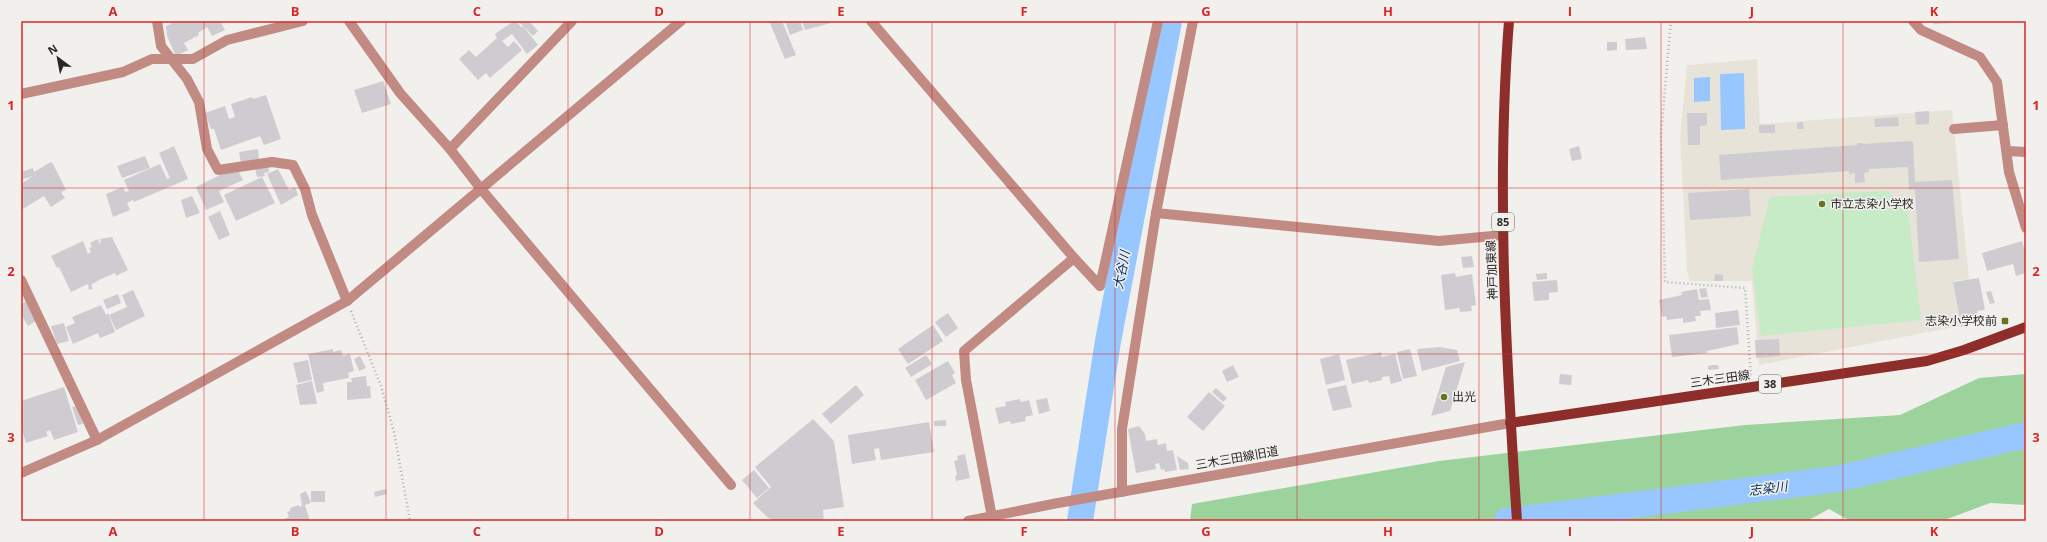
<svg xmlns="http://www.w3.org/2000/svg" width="2047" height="542" viewBox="0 0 2047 542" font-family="'Open Sans','Noto Sans JP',sans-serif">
	<rect width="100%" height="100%" fill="#f2f0ed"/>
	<!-- built -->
	<polygon fill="#e7e3d9" points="1757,59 1760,124 1952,110 1969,279 1953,281 1960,326 1759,365 1752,281 1690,281 1687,271 1680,137 1687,65"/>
	<!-- green -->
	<polygon fill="#c7eac7" points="1887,191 1908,210 1921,320 1761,336 1752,270 1770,197"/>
	<!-- forest -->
	<polygon fill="#9cd39d" points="2026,374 2026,505 1990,503 1942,521 1850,521 1829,509 1807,521 1190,521 1192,504 1439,461 1745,425 1900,415 1979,378"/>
	<!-- water -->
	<g fill="#98c6fe">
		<polygon points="1744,73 1745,129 1721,130 1720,74"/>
		<polygon points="1710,77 1710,101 1694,102 1694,78"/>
	</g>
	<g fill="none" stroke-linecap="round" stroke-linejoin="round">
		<!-- river -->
		<g stroke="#98c6fe" stroke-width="26">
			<polyline points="1080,521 1108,341 1169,21"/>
			<polyline points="1507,521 1837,479 2026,435"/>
		</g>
	</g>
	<!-- building -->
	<g fill="#ceccd0">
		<polygon points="170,21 220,21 225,30 212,36 207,27 198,33 199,35 184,43 188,50 176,56 167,36 166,26 171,24"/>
		<polygon points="514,21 516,21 521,27 523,26 538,45 527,54 512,34 502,41 508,47 514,41 522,50 490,78 486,73 478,80 459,59 469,50 476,57 497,38 495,34"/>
		<polygon points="518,21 529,21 538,31 533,36"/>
		<polygon points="769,21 782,21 796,55 785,59"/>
		<polygon points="785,21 800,21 803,30 790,35"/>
		<polygon points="802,21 830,21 831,23 805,30"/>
		<polygon points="1934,21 1964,21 1964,22 1934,24"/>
		<polygon points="1645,37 1647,49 1626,50 1625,39"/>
		<polygon points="1607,42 1617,42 1617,50 1607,51"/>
		<polygon points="383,81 391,104 362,113 354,90"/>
		<polygon points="266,95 281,139 264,145 260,136 221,150 214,129 211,129 205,113 225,106 229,119 235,117 231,104 252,97 253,99"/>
		<polygon points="1929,111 1929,124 1916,125 1915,112"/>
		<polygon points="1687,113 1707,113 1707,125 1700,126 1700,145 1688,145"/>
		<polygon points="1898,117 1899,126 1875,127 1874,119"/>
		<polygon points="1803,122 1804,129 1797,129 1797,123"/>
		<rect x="1759" y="125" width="16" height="8"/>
		<polygon points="1909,141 1913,142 1915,182 1952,180 1959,259 1919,262 1915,189 1909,190 1908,167 1869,169 1869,172 1864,173 1865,182 1855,183 1855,173 1849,174 1849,171 1721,180 1719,155 1857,145 1857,143 1862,143 1862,144"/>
		<polygon points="174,146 188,179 134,202 133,200 127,203 130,210 113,217 106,194 123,187 125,192 129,191 124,180 160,164 167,179 170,178 159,153"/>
		<polygon points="1579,146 1582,159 1572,161 1569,149"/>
		<polygon points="258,149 259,159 241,163 239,152"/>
		<polygon points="145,156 150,168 122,178 117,166"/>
		<polygon points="51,162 53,164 66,190 61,192 65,198 51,207 44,196 21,210 21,184 33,176 21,180 21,172 33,168 34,172"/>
		<polygon points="268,166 269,172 264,173 265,176 257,177 255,169"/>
		<polygon points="278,169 289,190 295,187 298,195 281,205 267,174"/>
		<polygon points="239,172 243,180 219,191 224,202 206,210 196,187 224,173"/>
		<polygon points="262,177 275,203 236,221 224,195"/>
		<polygon points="1749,189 1751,216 1690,220 1688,193"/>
		<polygon points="192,196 200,213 186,218 181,200"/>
		<polygon points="220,211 230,235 219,240 208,217"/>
		<polygon points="112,237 128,270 116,276 115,273 99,280 91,285 93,289 89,290 88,284 71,292 59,267 57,268 51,256 83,241 88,254 91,252 89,248 92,247 90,243 98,239 99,243 101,242 100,239"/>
		<polygon points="2022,241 2026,253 2026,273 2016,276 2013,264 1987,271 1982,253"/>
		<polygon points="1472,256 1474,267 1463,268 1461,257"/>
		<polygon points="1455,273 1456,277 1472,274 1476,305 1471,306 1472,311 1460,312 1459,308 1445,310 1441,275"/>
		<polygon points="1547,273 1547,279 1537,280 1536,274"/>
		<polygon points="1715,274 1723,275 1723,281 1714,281"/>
		<polygon points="1979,278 1985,310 1977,311 1979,322 1961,327 1953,282"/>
		<polygon points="1557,280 1558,292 1549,293 1549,300 1534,301 1532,282"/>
		<polygon points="1706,288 1708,297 1701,298 1699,289"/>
		<polygon points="1697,289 1699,300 1709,299 1711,310 1700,311 1701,316 1695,316 1696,321 1683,323 1683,318 1667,320 1666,316 1662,317 1659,300 1682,295 1681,292"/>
		<polygon points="133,290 145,316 116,330 109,315 127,307 122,295"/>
		<polygon points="1991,291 1995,303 1990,304 1986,292"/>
		<polygon points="118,294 121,303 107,309 103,300"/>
		<polygon points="27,301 38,320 28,326 21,314 21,304"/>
		<polygon points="101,305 106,315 108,313 115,332 100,338 98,333 73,344 66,327 75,323 72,317"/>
		<polygon points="1738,310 1740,325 1716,328 1715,313"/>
		<polygon points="948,313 958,328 946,337 935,322"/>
		<polygon points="64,323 69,341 57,344 51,326"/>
		<polygon points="933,325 943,341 908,364 898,349"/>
		<polygon points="1737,327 1739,344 1707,351 1707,353 1672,357 1669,335"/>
		<polygon points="1779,339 1780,356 1756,358 1755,340"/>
		<polygon points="1440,347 1457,350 1460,361 1422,371 1417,349"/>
		<polygon points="333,349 333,352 341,350 343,356 350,354 354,371 348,373 349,378 323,383 324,391 317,393 308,354"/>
		<polygon points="1410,349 1417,376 1403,379 1397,352"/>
		<polygon points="1381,352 1382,357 1395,354 1402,381 1391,384 1389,376 1382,377 1382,380 1369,383 1368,380 1352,384 1346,360"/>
		<polygon points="1339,354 1345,380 1326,385 1320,359"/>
		<polygon points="926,355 932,364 911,377 905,368"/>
		<polygon points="360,356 366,368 359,371 354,359"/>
		<polygon points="308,360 312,380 298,383 293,363"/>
		<polygon points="948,361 955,373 952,375 956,383 926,400 915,380"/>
		<polygon points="1465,362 1450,411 1431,416 1446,367"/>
		<polygon points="1233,365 1239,377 1227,382 1222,371"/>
		<polygon points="1713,365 1718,365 1719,369 1708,370 1708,366"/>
		<polygon points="1560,374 1572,375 1571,385 1559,384"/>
		<polygon points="366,376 367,386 370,386 371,398 347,400 347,382 352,382 351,378"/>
		<polygon points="312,381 317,404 300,405 296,385"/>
		<polygon points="856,385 864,395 831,424 822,414"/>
		<polygon points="1346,385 1352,407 1333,411 1327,389"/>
		<polygon points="64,387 78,432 54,440 50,430 46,432 48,436 26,443 21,427 21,401"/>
		<polygon points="1216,388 1227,398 1223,402 1212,392"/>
		<polygon points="1209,392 1225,406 1203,431 1187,417"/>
		<polygon points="1047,398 1050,411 1039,414 1036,400"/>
		<polygon points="1020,399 1021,402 1029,400 1033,415 1025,417 1026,421 1011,424 1010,421 999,424 995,408 1006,406 1005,402"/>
		<polygon points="77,406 83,424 78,425 72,407"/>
		<polygon points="813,419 834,441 844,507 823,510 824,521 773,521 767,517 753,503 771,487 755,467"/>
		<polygon points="946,420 946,426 934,426 934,421"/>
		<polygon points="929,422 934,452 881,460 879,448 874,449 876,460 852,464 848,435"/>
		<polygon points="1139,426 1145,434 1146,441 1157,439 1158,445 1166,443 1167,451 1173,450 1177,470 1165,472 1164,469 1161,470 1159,463 1155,464 1156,469 1136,473 1128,429"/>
		<polygon points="965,454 970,478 956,481 955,476 957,475 954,461 958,460 957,456"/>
		<polygon points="1177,456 1188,463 1189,469 1180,470"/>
		<polygon points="754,470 769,488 757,498 742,480"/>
		<polygon points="386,489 387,494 375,497 374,492"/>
		<polygon points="306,491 311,503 305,505 310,521 285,521 284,519 289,517 287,512 290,511 290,508 299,505 300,507 302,506 300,494"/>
		<rect x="311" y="491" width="14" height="11"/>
	</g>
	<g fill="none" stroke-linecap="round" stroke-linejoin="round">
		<!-- path -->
		<g stroke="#b0afac" stroke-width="2.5" stroke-dasharray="1 3" stroke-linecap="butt">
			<polyline points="1671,21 1661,134 1665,282 1745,288 1751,377"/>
			<polyline points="351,311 381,386 394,432 410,521"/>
		</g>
		<!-- minor -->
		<g stroke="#c18a83" stroke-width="10">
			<polyline points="157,21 161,46 187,79 199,102 207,149 218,170 272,162 293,165 305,189 312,215 347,301"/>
			<polyline points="349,21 400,93 450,149 481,189 731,485"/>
			<polyline points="871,21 1074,258 964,351 966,380 992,517"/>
			<polyline points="1193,21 1156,213 1439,241 1503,235"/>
			<polyline points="1913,21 1921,30 1980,57 1997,82 2009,172 2026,228"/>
			<polyline points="21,94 123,72 152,59 193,59 227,40 303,21"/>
			<polyline points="1954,129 2003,125"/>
			<polyline points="450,149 572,21"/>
			<polyline points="2007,151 2026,152"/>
			<polyline points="1074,258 1100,286 1158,21"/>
			<polyline points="21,280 97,440"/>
			<polyline points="21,473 97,440 347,301 681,21"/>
			<polyline points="1122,492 1122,429 1156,213"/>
		</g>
		<!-- tertiary -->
		<polyline stroke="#c18a83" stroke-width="10" points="968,521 1058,503 1510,423"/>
		<!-- primary -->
		<g stroke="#8e2e2a" stroke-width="10">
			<path d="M1509 21C1496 186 1506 356 1517 521"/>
			<polyline points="1510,423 1927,361 1964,350 2026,327"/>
		</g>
	</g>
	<!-- grid -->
	<path fill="none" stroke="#d62828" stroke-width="1" stroke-opacity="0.55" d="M204 21V521M386 21V521M568 21V521M750 21V521M932 21V521M1115 21V521M1297 21V521M1479 21V521M1661 21V521M1843 21V521M21 188H2026M21 354H2026"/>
	<!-- markers -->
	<g fill="#657522" stroke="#f2f0ed" stroke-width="1.5">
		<circle cx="1822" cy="204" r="4"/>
		<rect x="2001" y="317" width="8" height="8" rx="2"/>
		<circle cx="1444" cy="397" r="4"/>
	</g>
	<g text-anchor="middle" stroke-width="3" stroke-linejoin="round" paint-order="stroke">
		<!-- shield labels -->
		<g fill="#f2f0ed" stroke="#656462" stroke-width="1">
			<rect x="1492" y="213" width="22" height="18" rx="3"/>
			<rect x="1759" y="375" width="22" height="18" rx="3"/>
		</g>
		<g font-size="11" font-weight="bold" fill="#292827">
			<text x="1503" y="226">85</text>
			<text x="1770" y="388">38</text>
		</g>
		<!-- poi labels -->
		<g font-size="12" fill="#292827" stroke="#f2f0ed" text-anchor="start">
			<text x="1830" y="208">市立志染小学校</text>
			<text x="1997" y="325" text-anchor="end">志染小学校前</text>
			<text x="1452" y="401">出光</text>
		</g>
		<!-- street labels -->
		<g font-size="12" fill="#292827" stroke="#f2f0ed">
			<text transform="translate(1492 270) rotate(-92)" y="4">神戸加東線</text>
			<text transform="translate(1720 379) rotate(-8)" y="4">三木三田線</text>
			<text transform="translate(1237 458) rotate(-10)" y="4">三木三田線旧道</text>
		</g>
		<!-- water labels -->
		<g font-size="13" font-style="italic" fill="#023465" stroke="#f2f0ed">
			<text transform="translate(1121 270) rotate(-79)" y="5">大谷川</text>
			<text transform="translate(1768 488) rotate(-7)" y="5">志染川</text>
		</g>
	</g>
	<!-- border -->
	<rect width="2047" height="542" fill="none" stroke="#f2f0ed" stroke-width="44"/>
	<!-- north arrow -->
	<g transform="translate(58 58) rotate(328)" stroke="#f2f0ed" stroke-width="3" paint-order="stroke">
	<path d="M0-3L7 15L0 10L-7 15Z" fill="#292827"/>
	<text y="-6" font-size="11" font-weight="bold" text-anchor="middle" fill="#292827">N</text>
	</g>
	<rect x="22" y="22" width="2003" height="498" fill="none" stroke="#d62828" stroke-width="1.5"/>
	<g font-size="13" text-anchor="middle" font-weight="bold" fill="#d62828">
		<text x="113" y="16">A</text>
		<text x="295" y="16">B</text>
		<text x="477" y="16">C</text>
		<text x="659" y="16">D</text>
		<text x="841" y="16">E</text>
		<text x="1024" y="16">F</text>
		<text x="1206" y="16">G</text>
		<text x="1388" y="16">H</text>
		<text x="1570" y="16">I</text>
		<text x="1752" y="16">J</text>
		<text x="1934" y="16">K</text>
		<text x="11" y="110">1</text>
		<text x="2036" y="110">1</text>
		<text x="11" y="276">2</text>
		<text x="2036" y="276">2</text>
		<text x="11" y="442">3</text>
		<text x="2036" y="442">3</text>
		<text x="113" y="536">A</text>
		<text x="295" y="536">B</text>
		<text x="477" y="536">C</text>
		<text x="659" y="536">D</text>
		<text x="841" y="536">E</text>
		<text x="1024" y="536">F</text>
		<text x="1206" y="536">G</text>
		<text x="1388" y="536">H</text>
		<text x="1570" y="536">I</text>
		<text x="1752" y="536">J</text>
		<text x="1934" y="536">K</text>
	</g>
</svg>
